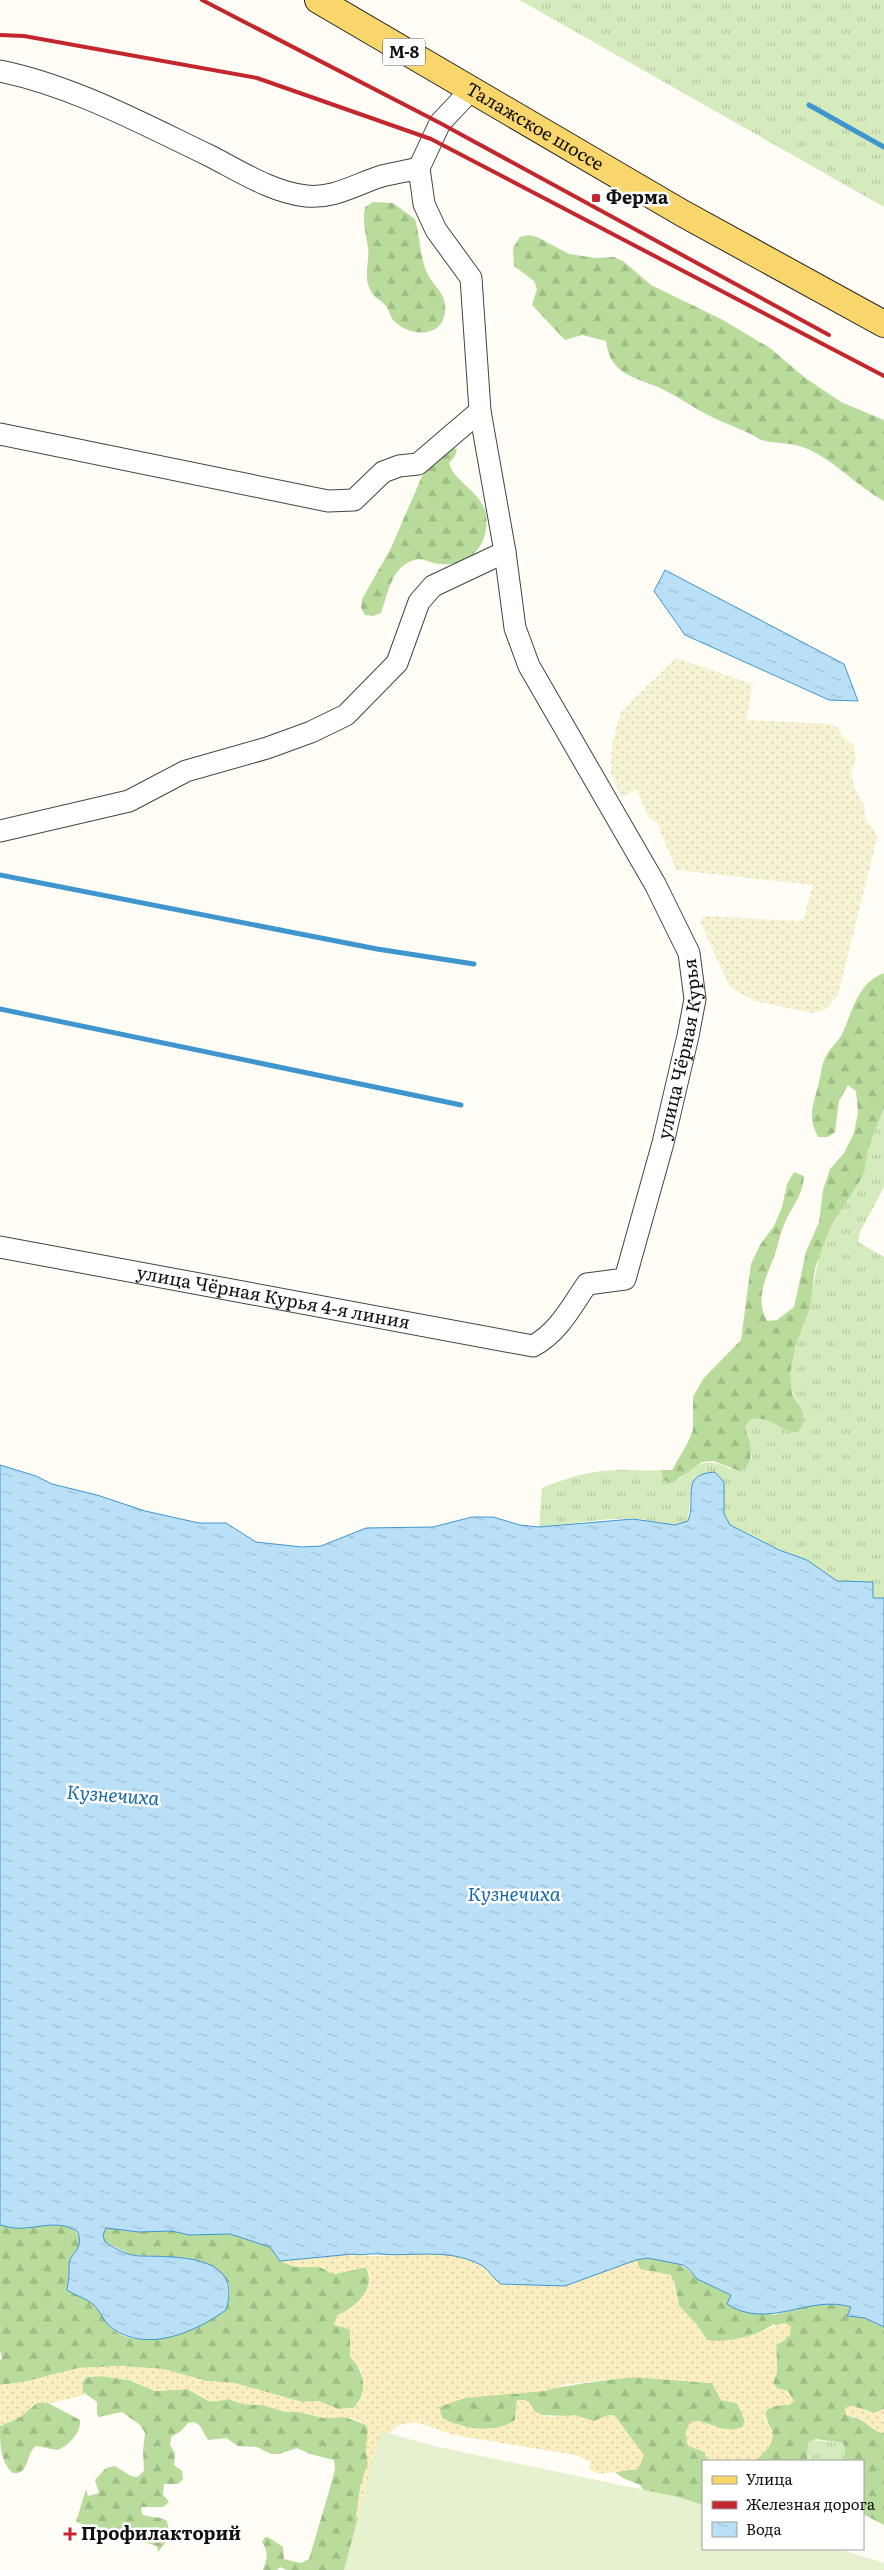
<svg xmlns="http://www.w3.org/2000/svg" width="884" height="2570" viewBox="0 0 884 2570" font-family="Literata,serif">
	<defs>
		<pattern id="farmland-dots" width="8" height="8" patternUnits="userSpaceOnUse" patternTransform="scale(1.25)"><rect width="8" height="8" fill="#f6f3d4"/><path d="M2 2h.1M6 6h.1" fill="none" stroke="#d2cfb5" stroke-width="1.8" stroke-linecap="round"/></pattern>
		<pattern id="grass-tufts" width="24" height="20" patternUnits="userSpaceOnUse" patternTransform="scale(1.25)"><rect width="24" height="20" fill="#d5ebbd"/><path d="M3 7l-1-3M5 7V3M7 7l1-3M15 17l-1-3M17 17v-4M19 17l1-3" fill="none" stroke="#b6c8a1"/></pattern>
		<pattern id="forest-firs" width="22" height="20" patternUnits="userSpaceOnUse" patternTransform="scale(1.25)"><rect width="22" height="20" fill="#b9dc9c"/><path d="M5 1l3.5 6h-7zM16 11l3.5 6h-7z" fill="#9ebc85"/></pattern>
		<pattern id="sand-dots" width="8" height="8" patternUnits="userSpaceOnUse" patternTransform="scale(1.25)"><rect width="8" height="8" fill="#fbeec1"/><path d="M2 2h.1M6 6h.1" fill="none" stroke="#d6cba5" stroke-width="1.8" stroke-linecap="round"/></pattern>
		<pattern id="water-ripples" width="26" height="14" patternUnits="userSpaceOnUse" patternTransform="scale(1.25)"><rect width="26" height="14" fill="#b9e0f7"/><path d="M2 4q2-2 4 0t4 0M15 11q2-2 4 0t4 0" fill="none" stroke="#9ebfd3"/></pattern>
	</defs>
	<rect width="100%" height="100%" fill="#fffdf5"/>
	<!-- farmland -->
	<polygon fill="url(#farmland-dots)" points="676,658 753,684 746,720 832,724 839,728 842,736 854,745 856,759 851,772 854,786 864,806 866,821 875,831 877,838 838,995 825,1010 812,1013 754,1001 735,990 729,985 700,922 704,916 803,921 813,885 676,870 657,822 650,820 636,789 622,798 611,774 612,745 621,712"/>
	<!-- grass -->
	<g fill="url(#grass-tufts)">
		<polygon points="519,0 884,0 884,207 530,6"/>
		<path d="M884 1107V1187L860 1232 858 1242 884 1257V1598H873V1582L837 1581 807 1560 779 1550 730 1525 724 1514V1486L691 1489 688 1521C671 1529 657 1521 639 1519 611 1516 569 1525 539 1527L542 1488C570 1477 587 1471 618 1470 633 1469 646 1472 661 1470L663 1480 680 1479C695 1462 710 1457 730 1469L752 1458 745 1426 751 1419 761 1417 780 1425 798 1402C780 1381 793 1337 807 1316L821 1247 830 1228 863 1176 869 1147Z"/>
		<polygon points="812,2440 843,2443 845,2448 844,2461 807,2461 808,2442"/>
	</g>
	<!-- forest -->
	<g fill="url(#forest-firs)">
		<path d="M373 202 393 203 415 219C420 236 420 259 428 275 435 288 447 294 445 311 443 338 411 337 395 322 390 318 390 311 386 306 382 301 375 298 372 293 362 277 370 263 368 248 366 234 362 222 365 207Z"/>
		<path d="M529 235 537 237 569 254 596 258 614 257 623 261 651 285 721 319 770 348 804 377 841 402 884 420V501C857 486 836 462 808 449 790 441 775 445 759 439 744 429 727 425 710 416 694 408 677 396 660 388 635 377 610 375 606 341L582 335 565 340 532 305 537 289 534 281 514 266 513 248 520 237Z"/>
		<path d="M447 448 457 449 455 456 449 463C454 482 482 492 486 514 490 545 470 567 440 564 431 564 423 557 414 560 391 567 388 594 381 613L373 616 365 615 361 608 362 599 391 548 426 467Z"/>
		<path d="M884 973V1107L869 1147 863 1176 830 1228 815 1268 810 1308 796 1343 790 1374 792 1394 803 1412V1423L798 1432C779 1433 774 1415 751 1419L745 1426C749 1443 758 1461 740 1471L713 1461 702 1462 672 1483 663 1480 661 1470H672L688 1442 693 1430V1397L703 1379 741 1340 751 1264 760 1245 774 1226 782 1207 787 1184 794 1172 804 1176C803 1196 791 1207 784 1225 780 1234 778 1245 775 1254 767 1276 754 1298 767 1321L777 1320 794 1307 806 1252 819 1222 823 1190 830 1169 844 1153 854 1133 858 1112 856 1091 848 1085 839 1101 835 1132 828 1137H818C807 1116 813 1106 818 1086 821 1076 821 1065 826 1056 830 1048 838 1042 842 1034 853 1011 857 983 884 973Z"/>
		<path d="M54 2224C67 2225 87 2232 79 2250 77 2254 73 2255 72 2259 70 2269 69 2280 67 2290 75 2295 87 2299 94 2305 100 2311 104 2320 110 2327 139 2356 199 2329 226 2310L230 2294 229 2283 188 2258 132 2255 105 2242 102 2235 106 2228 139 2232 172 2231 189 2235 222 2233 238 2236 270 2247 280 2261 296 2267H320L334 2274 366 2267C377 2290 356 2306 337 2316L335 2325 350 2329 352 2342 350 2349C359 2373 373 2384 354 2408L338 2409 318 2401 302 2402 234 2383 206 2381 163 2369 120 2366 79 2368 24 2382 0 2385V2361L2 2358 0 2350V2225L16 2228Z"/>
		<path d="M648 2258C667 2261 685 2262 697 2279L773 2315C799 2309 823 2299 851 2307L848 2316 865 2318 884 2327V2409L874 2413 862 2409 850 2417C865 2417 870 2431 884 2433V2525L863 2514V2461H844L845 2448 843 2443 816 2439 808 2442 807 2461H756C762 2453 770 2449 772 2439 774 2422 747 2404 790 2405L773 2383 777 2372 776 2345 786 2339 774 2324C757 2336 727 2344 707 2340L697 2325 679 2306 674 2281 640 2269 636 2260Z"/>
		<path d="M100 2376 129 2380 155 2391 187 2389 209 2401 229 2399 243 2404 263 2405 286 2412H299L324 2418 344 2417 367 2425 368 2432 366 2449 368 2464 361 2483 356 2518 359 2519 346 2570H287L280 2567 277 2570H263C267 2558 269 2553 262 2542L265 2537H268L283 2547 284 2559 301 2563 309 2559 330 2488 335 2469 334 2460 310 2454 297 2448 279 2454H271L257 2447 238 2446 226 2438 208 2440 200 2426 195 2422 188 2423 181 2431 171 2437 170 2445 175 2453 174 2465 182 2471 183 2479 178 2484H164L163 2495 169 2502 163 2507H141L142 2514C150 2519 160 2515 167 2521L170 2537 158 2552 157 2546 76 2522 86 2489 88 2496 99 2493 95 2480 106 2468 115 2466 131 2476 137 2477 144 2471 143 2451 145 2433 140 2425 122 2412 99 2417 97 2414V2402L83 2392 82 2383 86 2377Z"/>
		<path d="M634 2377 712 2383 721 2400 737 2403 745 2421 743 2427 730 2431 698 2421 694 2448 705 2452 706 2458 710 2461H703V2512L649 2497 640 2485 623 2478 615 2472 637 2469 642 2460 640 2450 631 2441 622 2426 601 2419 594 2421 568 2416 541 2415 535 2412 529 2402 524 2400H517L515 2420C496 2435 462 2429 442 2418L439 2407C460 2391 505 2396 530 2392 565 2387 599 2380 634 2377Z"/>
		<path d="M46 2402 80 2420C81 2433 69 2445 58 2450L36 2446C25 2454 30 2475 13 2473 0 2462 0 2443 0 2426L20 2417 37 2403Z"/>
	</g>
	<!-- sand -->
	<g fill="url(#sand-dots)">
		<path d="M413 2253C438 2253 479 2254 493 2278L565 2286 636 2260 640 2269 671 2275 679 2306 697 2325 707 2340C722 2343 746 2338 761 2332 771 2328 776 2324 786 2323L791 2327 790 2335 776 2345 777 2372 773 2383 776 2388 788 2391 794 2401 790 2405H779L768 2409 765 2413C765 2421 767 2422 771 2428 778 2443 763 2452 756 2461H710L706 2458 705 2452 688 2446C685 2436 684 2429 692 2421 711 2421 724 2435 743 2427L745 2421 737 2403 721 2400 712 2383 634 2377 568 2384 545 2391 465 2398 439 2407 442 2418C462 2429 496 2435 515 2420L517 2400C528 2399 530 2404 535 2412L549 2417 575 2415 594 2421 608 2415H614L644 2455 638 2469 599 2474 589 2469 591 2462 576 2455 453 2435 416 2422 399 2425 390 2432 359 2519 356 2518 361 2483 368 2464 366 2449 368 2428 361 2421 344 2417 324 2418 299 2412H286L263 2405 243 2404 229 2399 213 2402 187 2389 155 2391 129 2380 100 2376 86 2377 82 2382V2390L85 2395 51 2403H37L20 2417 0 2426V2385L24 2382 79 2368 120 2366 163 2369 206 2381 234 2383 302 2402 318 2401 338 2409 354 2408 363 2395V2378L361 2370 350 2357V2329L334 2325 337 2316C356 2306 377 2291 367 2267L334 2274 320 2267H296L280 2261 353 2254C370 2258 396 2255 413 2253Z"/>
		<polygon points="854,2406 874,2413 884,2409 884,2433 878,2432 860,2418 846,2415 845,2407"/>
	</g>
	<!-- pitch -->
	<polygon fill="#e6f2cf" points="381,2431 434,2446 678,2497 703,2505 703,2549 839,2549 884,2563 884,2570 344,2570"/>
	<!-- water -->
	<g fill="url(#water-ripples)" stroke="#3f96cf">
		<polygon points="665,570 844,664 858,701 829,700 685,635 654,591"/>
		<path d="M0 1465 36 1476 52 1484 97 1495 145 1511 199 1523H226L256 1542 302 1547 321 1546 366 1528 433 1527 472 1517H493L520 1525 539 1527 633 1519 675 1525 688 1521C697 1499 679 1474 715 1472L724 1482V1514L730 1525 779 1550 807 1560 837 1581 873 1582V1598H884V2327L865 2318 847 2316 851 2307C808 2294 769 2331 727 2304L731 2295 697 2279 690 2270 683 2265 648 2258 636 2260 565 2286 501 2284C492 2278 488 2268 479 2264 447 2248 412 2257 380 2254 370 2253 363 2256 353 2254L280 2261 270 2247 230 2234 189 2235 172 2231 139 2232 106 2228 103 2235 105 2242C116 2249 128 2256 141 2256 177 2257 244 2254 226 2310 195 2332 149 2353 113 2329 105 2324 101 2312 94 2305 87 2299 75 2295 67 2290 68 2281 70 2274 69 2266 69 2251 84 2253 78 2232 59 2220 44 2227 24 2228 15 2229 8 2227 0 2225Z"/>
	</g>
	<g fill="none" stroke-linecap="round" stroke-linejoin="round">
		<!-- stream -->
		<g stroke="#3f96cf" stroke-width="5">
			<polyline points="809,105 884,147"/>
			<polyline points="0,875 377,949 474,964"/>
			<polyline points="0,1009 461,1105"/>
		</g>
		<!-- minor casing -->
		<g stroke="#444" stroke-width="23">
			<g id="minor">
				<path d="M0 71C73 86 141 123 208 155 238 170 271 192 306 196 334 199 356 184 382 176 394 173 407 171 419 168"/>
				<polyline points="0,434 328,501 354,500 383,472 399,466 418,464 480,411"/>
				<polyline points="0,831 129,801 186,771 267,748 311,732 346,715 397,663 419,602 433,586 505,552"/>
				<path id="s1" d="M0 1247 533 1346C558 1333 571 1307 587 1284L625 1279 663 1143 688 1036 695 999 689 953 655 884 529 666 515 628 505 552 480 411 471 278 436 230 424 204 419 168 440 123 471 90"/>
			</g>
		</g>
		<!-- major casing -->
		<g stroke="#222" stroke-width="28">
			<g id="major">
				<path id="s2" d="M318 0 682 213 884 324"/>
			</g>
		</g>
		<!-- minor -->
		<use href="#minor" stroke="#fff" stroke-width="21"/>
		<!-- major -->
		<use href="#major" stroke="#f9d66b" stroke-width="26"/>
		<!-- rail -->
		<g stroke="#c4262e" stroke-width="4">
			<polyline points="202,0 440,123 829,335"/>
			<polyline points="0,35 24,36 257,78 431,139 884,376"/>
		</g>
	</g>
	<!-- markers -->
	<g fill="#c4262e" stroke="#fff" stroke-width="2">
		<rect x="591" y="193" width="10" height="10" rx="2.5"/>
		<path d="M67.5 2526.5h5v5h5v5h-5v5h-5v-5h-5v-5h5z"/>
	</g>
	<g text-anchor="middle" stroke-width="5" stroke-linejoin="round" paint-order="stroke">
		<!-- shield labels -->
		<rect fill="#fff" stroke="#585858" stroke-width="1" x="383" y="38.5" width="42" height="27" rx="4"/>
		<g font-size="16" font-weight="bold" fill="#111">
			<text x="404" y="58">М-8</text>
		</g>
		<!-- street labels -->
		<g font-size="18" fill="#111" stroke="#fff">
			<text dy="6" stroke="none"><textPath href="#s2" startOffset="251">Талажское шоссе</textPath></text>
			<text dy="6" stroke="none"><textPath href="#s1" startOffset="901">улица Чёрная Курья</textPath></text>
			<text dy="6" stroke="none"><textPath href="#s1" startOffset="278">улица Чёрная Курья 4-я линия</textPath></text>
		</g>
		<!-- poi labels -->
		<g font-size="18" font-weight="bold" fill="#111" stroke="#fff" text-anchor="start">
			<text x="606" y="204">Ферма</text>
			<text x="81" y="2540">Профилакторий</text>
		</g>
		<!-- water labels -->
		<g font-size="19" font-style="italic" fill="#1768a6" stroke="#fff">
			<text transform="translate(113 1795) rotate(4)" y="7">Кузнечиха</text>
			<text x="514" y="1901">Кузнечиха</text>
		</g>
	</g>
	<!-- legend -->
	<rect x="702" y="2460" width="162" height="90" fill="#ffffff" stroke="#a0a0a0"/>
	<rect x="712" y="2476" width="25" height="8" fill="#f9d66b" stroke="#a0a0a0"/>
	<text x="746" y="2485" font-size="15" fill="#111111">Улица</text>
	<rect x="712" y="2501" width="25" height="8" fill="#c4262e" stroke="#a0a0a0"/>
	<text x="746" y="2510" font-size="15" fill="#111111">Железная дорога</text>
	<rect x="712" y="2522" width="25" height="15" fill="url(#water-ripples)" stroke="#a0a0a0"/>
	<text x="746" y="2535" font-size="15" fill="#111111">Вода</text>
</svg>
